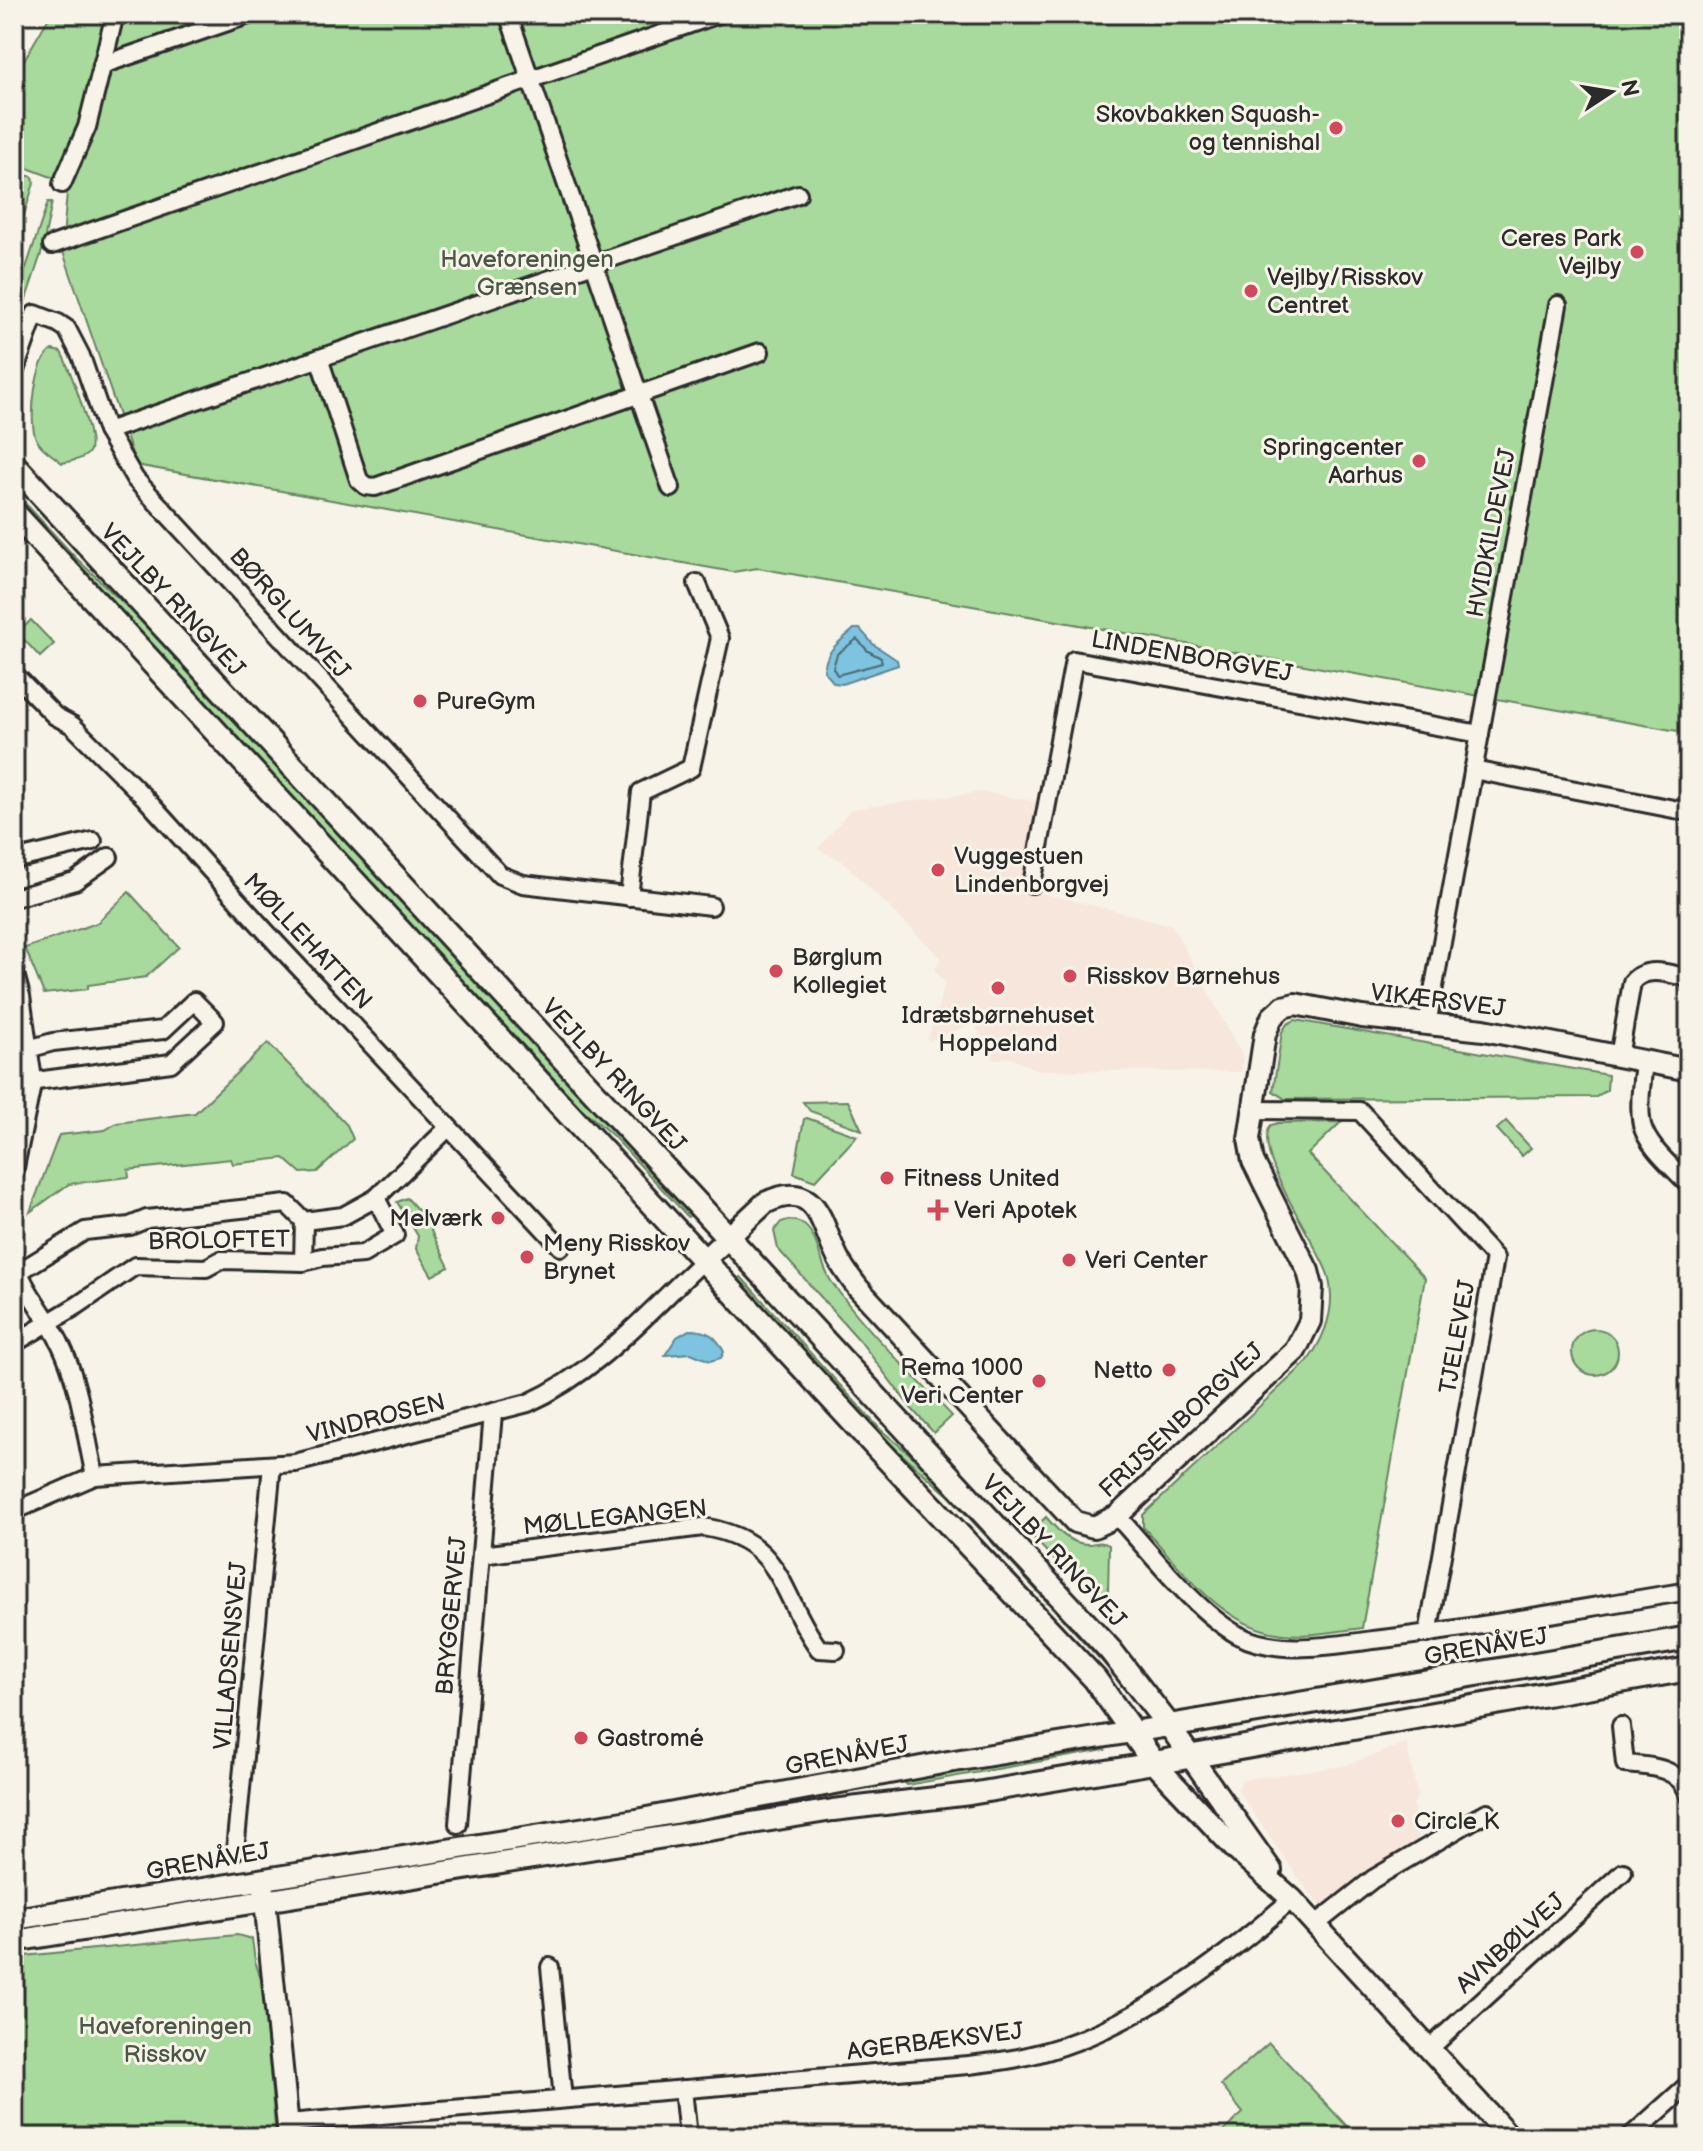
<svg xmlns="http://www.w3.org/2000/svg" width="1703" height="2151" viewBox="0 0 1703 2151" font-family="'Balsamiq Sans',sans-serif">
	<rect width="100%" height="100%" fill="#f7f3e8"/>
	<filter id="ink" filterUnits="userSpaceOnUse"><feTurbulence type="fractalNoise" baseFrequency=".0125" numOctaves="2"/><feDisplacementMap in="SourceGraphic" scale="16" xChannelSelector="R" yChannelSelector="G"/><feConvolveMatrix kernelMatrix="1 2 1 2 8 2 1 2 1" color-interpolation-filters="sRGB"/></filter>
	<g filter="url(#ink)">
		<!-- built -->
		<g fill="#f7e6dc">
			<polygon points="983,792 1038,802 1022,888 1172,925 1243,1057 1241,1072 1038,1070 1008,1057 994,1060 974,1023 927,1042 945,983 935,970 941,958 842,861 818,849 851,809"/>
			<polygon points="1406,1743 1418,1796 1413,1805 1418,1841 1413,1847 1363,1874 1323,1908 1302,1883 1238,1791 1241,1780 1344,1766"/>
		</g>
		<!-- green -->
		<g fill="#a7da9c" stroke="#698264" stroke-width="2">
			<polygon points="51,14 109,14 82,123 54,178 14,163 14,77"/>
			<polygon points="123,14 1689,14 1689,733 758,568 733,572 136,465 62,249 68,181"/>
			<polygon points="14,172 33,177 34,183 14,247"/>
			<polygon points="48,202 52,202 42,251 14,335 14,293 23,277"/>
			<path d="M52 350 61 352C69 367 95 435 90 450 87 459 71 461 62 463 53 455 39 448 35 436 29 417 35 360 52 350Z"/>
			<polygon points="14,491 75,557 161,639 693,1213 688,1217 613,1136 549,1080 14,499"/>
			<polygon points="31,620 54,644 40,657 18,633"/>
			<polygon points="129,892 179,947 146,977 88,985 88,989 44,994 25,948 97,923"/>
			<polygon points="1295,1020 1608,1075 1607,1090 1596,1097 1285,1099 1273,1091 1282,1032 1287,1024"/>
			<polygon points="268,1043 347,1125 353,1139 317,1172 301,1173 284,1158 233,1164 231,1159 128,1170 129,1177 69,1184 30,1212 59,1135 105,1130 117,1123 195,1113"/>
			<polygon points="848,1101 862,1130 810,1111 803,1102"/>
			<polygon points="807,1118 857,1136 815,1181 794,1173 804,1119"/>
			<polygon points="1506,1121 1531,1148 1522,1156 1497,1129"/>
			<path d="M1341 1122 1308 1154 1425 1278 1362 1628C1330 1632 1295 1640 1264 1630 1213 1615 1178 1564 1143 1527V1515L1307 1362C1325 1337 1337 1307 1328 1275 1318 1243 1250 1152 1271 1125L1278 1123Z"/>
			<polygon points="407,1198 433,1227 431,1231 449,1267 432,1276 416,1249 418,1236 397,1202"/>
			<path d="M788 1220C819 1219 817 1261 831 1281 865 1330 911 1372 952 1416L934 1433 911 1408 860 1341 778 1249 774 1231 781 1222Z"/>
			<polygon points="741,1277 881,1430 935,1475 1125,1680 1122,1683 949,1496 872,1428 737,1281"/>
			<circle cx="1595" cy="1352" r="23"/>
			<path d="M1046 1517C1058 1531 1070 1545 1090 1544 1098 1543 1102 1541 1109 1545L1108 1594 1102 1598 1059 1565 1029 1533Z"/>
			<polygon points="1103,1746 1105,1750 907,1785 905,1783 906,1781"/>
			<polygon points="237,1935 252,1939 255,1961 262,1982 276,2137 14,2137 14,1957"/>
			<polygon points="1269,2043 1357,2137 1217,2137 1243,2113 1221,2085"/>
		</g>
		<!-- water -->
		<g fill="#7ec3df" stroke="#5d8697" stroke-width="2">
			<path d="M854 629H860L873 644 897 660 898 665 842 684 834 683 824 671C826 649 839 643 854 629Z"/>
			<path d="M689 1330C707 1330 716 1335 724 1352L721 1358 710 1361 691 1353 665 1355 677 1337Z"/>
		</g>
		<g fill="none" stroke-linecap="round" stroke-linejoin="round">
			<!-- shore -->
			<polygon stroke="#4c6873" stroke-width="2" points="857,639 868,651 881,658 882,663 837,675 833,668 837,654"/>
			<!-- minor casing -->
			<g stroke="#2b2b2b" stroke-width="22">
				<g id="minor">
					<polyline points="508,14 671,488"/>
					<polyline points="102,65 251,14"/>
					<polyline points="62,184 87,127 115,14"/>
					<polyline points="52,245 719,14"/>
					<polyline points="319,358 359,480 366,486 375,487 760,352"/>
					<polyline points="14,373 35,314 58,323 67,329 81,356 107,431 135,479 500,875 523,884 711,906"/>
					<polyline points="107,431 798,194"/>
					<polyline points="14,674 55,716 72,725 144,797 278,945 561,1247"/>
					<polyline points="1473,770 1689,812"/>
					<polyline points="14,860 93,841"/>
					<polyline points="1032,884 1074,660 1480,734"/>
					<polyline points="629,897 641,792 691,768 720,638 697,583"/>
					<polyline points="14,898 75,881 109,857"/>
					<polyline points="14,970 21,996 33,1080 14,1172"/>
					<polyline points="1427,1025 1558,305"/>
					<polyline points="14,1053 53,1042 163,1030 194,1001 215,1022 171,1063 14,1084"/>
					<path d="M1619 1057 1632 982C1646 965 1670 974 1689 978"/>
					<path d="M1644 1062C1642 1082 1638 1105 1642 1125 1648 1148 1674 1168 1689 1185"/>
					<polyline points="1252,1110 1360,1111 1495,1258 1428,1634"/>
					<polyline points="376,1198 448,1128"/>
					<path d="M14 1256C21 1289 46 1313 60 1343 80 1383 85 1433 95 1476"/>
					<polyline points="303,1262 304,1221"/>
					<polyline points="14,1340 18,1341 78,1305 135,1266 206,1268 221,1260 303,1262 322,1257 363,1254 395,1235 376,1198 343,1216 304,1221 287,1204 147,1219 130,1226 85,1231 17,1273"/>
					<path d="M14 1511 95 1476 295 1463 528 1403C599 1371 648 1312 704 1260"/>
					<path d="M1117 1516C1150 1552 1196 1612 1238 1635 1280 1657 1338 1644 1382 1639 1485 1627 1587 1607 1689 1591"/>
					<path d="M481 1555 703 1527C785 1540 778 1593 819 1649L836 1650"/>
					<path d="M1621 1726 1625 1764C1651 1766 1679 1767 1689 1795"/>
					<polyline points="458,1824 493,1413"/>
					<polyline points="235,1851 272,1465"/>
					<polyline points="1315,1925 1373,1879 1487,1812"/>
					<polyline points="550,1967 563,2099"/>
					<polyline points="1429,2049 1623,1872"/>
					<polyline points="683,2089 688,2137"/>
					<path d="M288 2123 968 2065C986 2063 1005 2061 1023 2057 1123 2036 1217 1965 1292 1899"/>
					<polyline points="1630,2137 1689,2084"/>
				</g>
			</g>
			<!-- tertiary casing -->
			<g stroke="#2b2b2b" stroke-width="26">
				<g id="tertiary">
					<path d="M704 1260 765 1203C821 1176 821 1230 840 1262 845 1271 852 1280 858 1288L1075 1522 1094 1527 1117 1516 1295 1351 1310 1321 1312 1287 1308 1271 1253 1161 1249 1139 1265 1034 1272 1017 1283 1007 1295 1004 1362 1017 1484 1030 1689 1070"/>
					<polyline points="264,1890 289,2137"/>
					<polyline points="14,1919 636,1820 948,1762 1169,1726 1271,1870"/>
					<polyline points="14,1941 833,1810 970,1794 1154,1763 1236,1850 1292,1899 1510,2137"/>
				</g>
			</g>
			<!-- secondary casing -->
			<g stroke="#2b2b2b" stroke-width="28">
				<g id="secondary">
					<polyline points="14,465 1111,1651 1169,1726 1689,1638"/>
					<polyline points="14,513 878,1449 1095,1679 1154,1763 1689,1669"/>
				</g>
			</g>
			<!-- minor -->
			<use href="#minor" stroke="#f7f3e8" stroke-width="16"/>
			<!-- tertiary -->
			<use href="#tertiary" stroke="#f7f3e8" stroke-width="20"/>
			<!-- secondary -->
			<use href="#secondary" stroke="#f7f3e8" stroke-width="22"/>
		</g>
	</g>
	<!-- markers -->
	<g fill="#d1495b" stroke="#f7f3e8" stroke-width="3">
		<circle cx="1336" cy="128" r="8"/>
		<circle cx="1637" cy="252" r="8"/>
		<circle cx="1251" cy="291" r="8"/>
		<circle cx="1419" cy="461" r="8"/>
		<circle cx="420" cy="701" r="8"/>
		<circle cx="938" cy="870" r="8"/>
		<circle cx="776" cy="971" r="8"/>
		<circle cx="1070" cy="976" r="8"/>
		<circle cx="998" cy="988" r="8"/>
		<circle cx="887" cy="1178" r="8"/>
		<path d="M934 1198h8v8h8v8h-8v8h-8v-8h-8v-8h8z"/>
		<circle cx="498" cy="1218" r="8"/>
		<circle cx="527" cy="1257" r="8"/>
		<circle cx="1069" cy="1260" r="8"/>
		<circle cx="1169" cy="1370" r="8"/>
		<circle cx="1039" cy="1381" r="8"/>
		<circle cx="581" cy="1738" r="8"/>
		<circle cx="1398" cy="1821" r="8"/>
	</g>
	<g text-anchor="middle" stroke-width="6" stroke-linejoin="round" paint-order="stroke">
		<!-- poi labels -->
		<g font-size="24" fill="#2b2b2b" stroke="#f7f3e8" text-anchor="start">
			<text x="1320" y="122" text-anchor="end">Skovbakken Squash-<tspan x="1320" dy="28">og tennishal</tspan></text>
			<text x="1621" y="246" text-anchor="end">Ceres Park<tspan x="1621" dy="28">Vejlby</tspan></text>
			<text x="1267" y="285">Vejlby/Risskov<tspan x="1267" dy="28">Centret</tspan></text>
			<text x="1403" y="455" text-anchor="end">Springcenter<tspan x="1403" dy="28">Aarhus</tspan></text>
			<text x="436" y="709">PureGym</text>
			<text x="954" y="864">Vuggestuen<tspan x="954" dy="28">Lindenborgvej</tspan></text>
			<text x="792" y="965">Børglum<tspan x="792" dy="28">Kollegiet</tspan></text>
			<text x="1086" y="984">Risskov Børnehus</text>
			<text x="998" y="1023" text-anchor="middle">Idrætsbørnehuset<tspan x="998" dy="28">Hoppeland</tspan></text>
			<text x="903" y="1186">Fitness United</text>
			<text x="954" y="1218">Veri Apotek</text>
			<text x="482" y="1226" text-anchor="end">Melværk</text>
			<text x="543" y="1251">Meny Risskov<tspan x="543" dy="28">Brynet</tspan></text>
			<text x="1085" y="1268">Veri Center</text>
			<text x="1023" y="1375" text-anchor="end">Rema 1000<tspan x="1023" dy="28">Veri Center</tspan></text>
			<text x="1153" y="1378" text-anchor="end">Netto</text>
			<text x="597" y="1746">Gastromé</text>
			<text x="1414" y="1829">Circle K</text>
		</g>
		<!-- park labels -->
		<g font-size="24" fill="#4a5747" stroke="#f7f3e8">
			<text x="527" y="267">Haveforeningen<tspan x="527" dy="28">Grænsen</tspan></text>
			<text x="165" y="2034">Haveforeningen<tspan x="165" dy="28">Risskov</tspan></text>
		</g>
		<!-- street labels -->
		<g font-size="24" fill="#2b2b2b" stroke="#f7f3e8">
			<text transform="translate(1491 533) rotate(-79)" y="8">HVIDKILDEVEJ</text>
			<text transform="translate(173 600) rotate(47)" y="8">VEJLBY RINGVEJ</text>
			<text transform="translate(290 613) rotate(48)" y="8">BØRGLUMVEJ</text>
			<text transform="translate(1192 656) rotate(10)" y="8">LINDENBORGVEJ</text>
			<text transform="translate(308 941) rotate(47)" y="8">MØLLEHATTEN</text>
			<text transform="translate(1438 1000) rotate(7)" y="8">VIKÆRSVEJ</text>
			<text transform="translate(614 1075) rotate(47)" y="8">VEJLBY RINGVEJ</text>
			<text transform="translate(219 1240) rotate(-1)" y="8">BROLOFTET</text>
			<text transform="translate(1457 1337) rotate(-80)" y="8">TJELEVEJ</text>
			<text transform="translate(376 1418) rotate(-14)" y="8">VINDROSEN</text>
			<text transform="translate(1181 1420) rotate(-43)" y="8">FRIJSENBORGVEJ</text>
			<text transform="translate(615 1517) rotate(-6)" y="8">MØLLEGANGEN</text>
			<text transform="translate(1054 1551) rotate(47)" y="8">VEJLBY RINGVEJ</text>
			<text transform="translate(451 1616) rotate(-85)" y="8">BRYGGERVEJ</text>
			<text transform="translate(1486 1646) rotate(-10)" y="8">GRENÅVEJ</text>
			<text transform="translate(230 1656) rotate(-85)" y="8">VILLADSENSVEJ</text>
			<text transform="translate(847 1755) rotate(-11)" y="8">GRENÅVEJ</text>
			<text transform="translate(208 1861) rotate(-10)" y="8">GRENÅVEJ</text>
			<text transform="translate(1510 1943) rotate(-42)" y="8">AVNBØLVEJ</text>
			<text transform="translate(935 2041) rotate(-7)" y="8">AGERBÆKSVEJ</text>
		</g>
	</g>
	<!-- margin -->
	<rect width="1703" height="2151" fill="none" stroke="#f7f3e8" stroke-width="48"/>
	<rect x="24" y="24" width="1655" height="2103" fill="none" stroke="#2b2b2b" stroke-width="3" filter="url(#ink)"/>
	<!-- north arrow -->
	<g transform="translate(1611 92) rotate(78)" stroke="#f7f3e8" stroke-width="6" paint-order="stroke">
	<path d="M0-6L14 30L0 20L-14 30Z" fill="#2b2b2b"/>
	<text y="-12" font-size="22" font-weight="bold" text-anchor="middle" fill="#2b2b2b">N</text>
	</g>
</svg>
